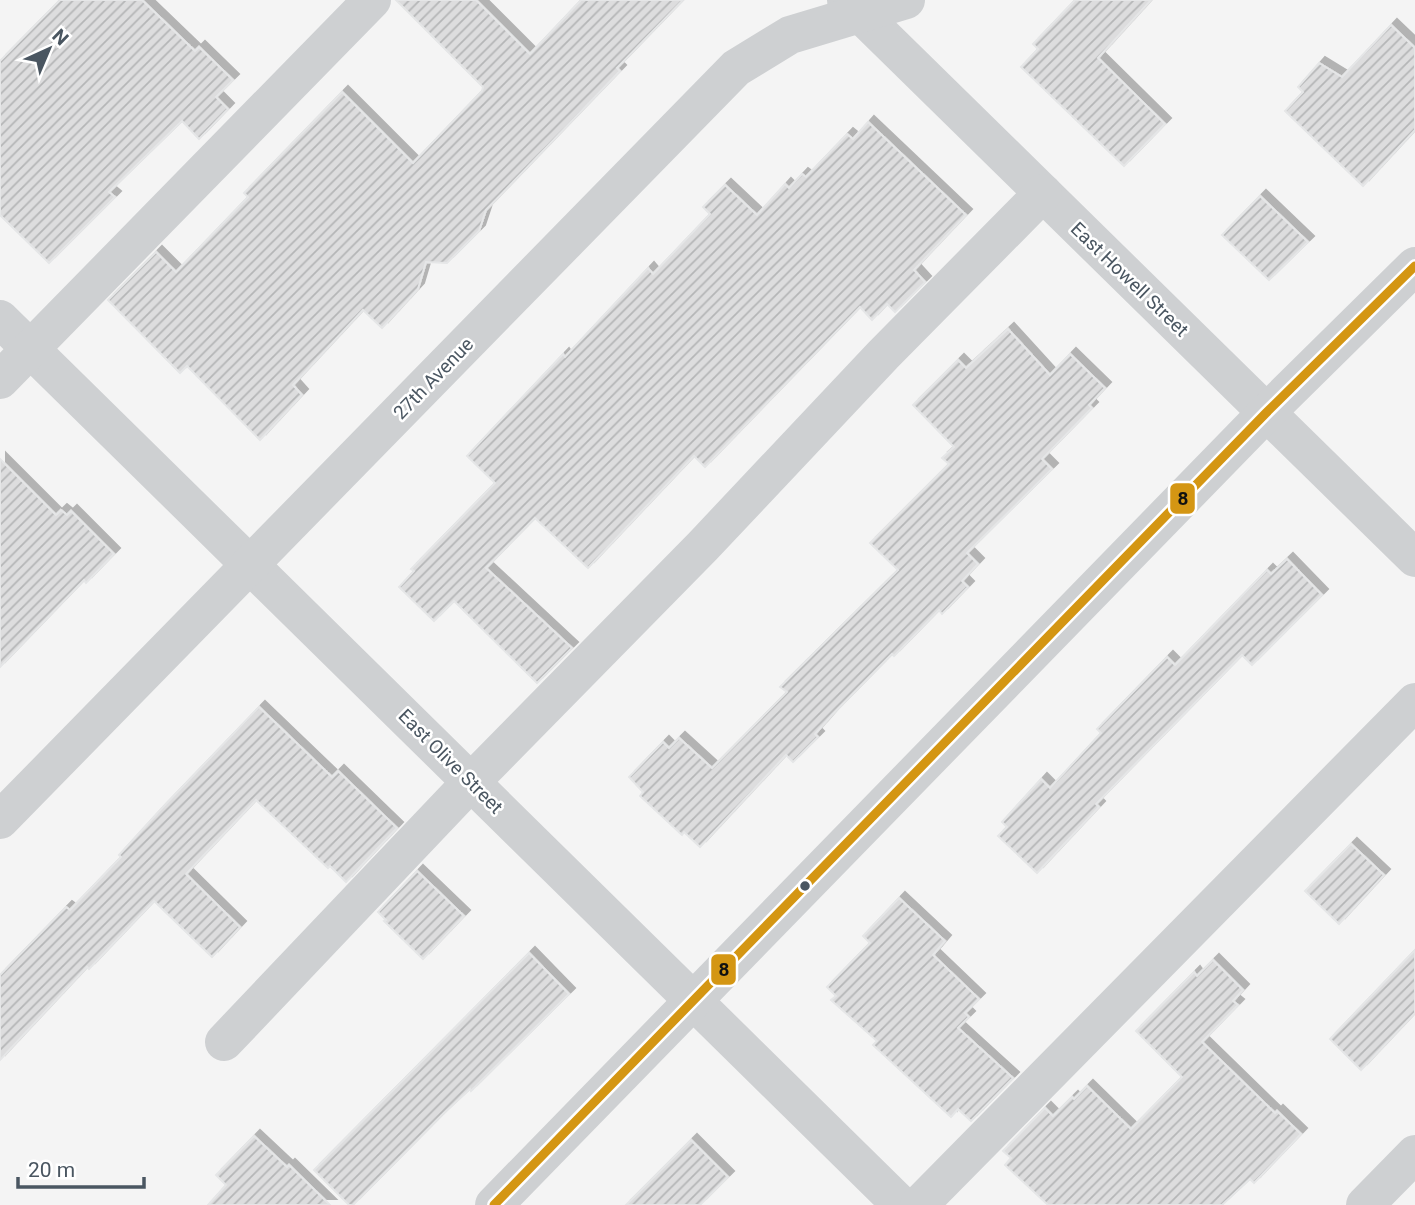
<svg xmlns="http://www.w3.org/2000/svg" width="1415" height="1205" viewBox="0 0 1415 1205" font-family="Roboto,sans-serif">
	<defs>
		<pattern id="building-hatch" width="6" height="6" patternUnits="userSpaceOnUse" patternTransform="scale(1.75)"><rect width="6" height="6" fill="#ddddde"/><path d="M-1 1l2-2M0 6l6-6M5 7l2-2" fill="none" stroke="#b5b6b7"/></pattern>
		<filter id="shadow"><feDropShadow dx="6" dy="-6" stdDeviation="0" flood-color="#0004"/></filter>
	</defs>
	<rect width="100%" height="100%" fill="#f4f4f4"/>
	<!-- building -->
	<g fill="url(#building-hatch)" stroke="#e5e6e7" stroke-width="2" filter="url(#shadow)">
		<polygon points="60,0 142,0 195,51 199,47 233,80 216,97 228,109 199,139 182,121 109,192 115,197 49,263 0,215 0,61"/>
		<polygon points="396,0 476,0 530,54 581,0 683,0 617,68 620,71 486,210 479,231 447,263 426,262 418,289 382,328 363,310 293,385 302,395 260,440 187,366 180,373 108,300 156,252 176,272 248,197 244,193 342,92 413,163 482,91 483,87"/>
		<polygon points="1075,0 1151,0 1098,58 1165,124 1124,166 1021,67 1038,49 1033,44"/>
		<polygon points="1391,25 1415,48 1415,130 1363,186 1285,111 1303,92 1298,87 1319,63 1342,77"/>
		<polygon points="868,122 966,215 914,270 925,282 895,312 887,304 872,320 860,307 705,467 694,456 588,568 535,518 486,568 572,648 537,683 454,601 434,621 399,587 414,571 411,569 495,483 467,456 563,354 565,357 648,268 653,274 710,214 703,207 725,185 757,215 785,184 789,188 802,174 806,177 847,134 853,139"/>
		<polygon points="1260,196 1308,242 1269,280 1222,235"/>
		<polygon points="1008,329 1050,375 1070,354 1105,388 1089,405 1092,408 1042,459 1052,469 967,553 978,564 962,581 968,587 942,614 939,610 894,656 892,654 832,715 815,734 818,737 793,762 786,755 700,847 684,832 682,835 640,796 643,792 629,777 663,742 669,748 679,738 712,768 787,692 780,687 898,570 870,543 949,464 942,458 954,447 913,405 958,360 966,368"/>
		<polygon points="0,459 56,515 61,510 67,515 71,511 114,554 86,583 84,580 0,667"/>
		<polygon points="1287,559 1322,595 1252,665 1242,655 1096,804 1099,807 1037,873 998,836 1007,827 1002,822 1041,779 1050,788 1101,733 1097,729 1167,657 1175,665 1267,570 1271,574"/>
		<polygon points="259,707 332,777 338,771 397,828 346,882 330,866 328,868 256,800 186,874 240,927 212,957 154,901 89,969 87,967 0,1060 0,975 66,907 70,910 121,857 119,855 161,809"/>
		<polygon points="1351,844 1384,875 1339,924 1305,891"/>
		<polygon points="417,871 464,916 423,959 384,921 386,920 378,912"/>
		<polygon points="899,898 945,941 933,955 979,999 965,1013 969,1017 958,1028 1013,1078 971,1121 958,1109 951,1117 873,1045 877,1041 831,1000 836,996 827,987 870,943 863,936"/>
		<polygon points="1415,950 1415,1013 1361,1070 1330,1039"/>
		<polygon points="529,953 569,994 471,1091 470,1089 442,1115 353,1205 349,1205 314,1170"/>
		<polygon points="1213,960 1243,990 1233,1001 1238,1005 1202,1042 1275,1113 1277,1111 1301,1134 1254,1183 1250,1179 1222,1205 1048,1205 1005,1165 1011,1158 1003,1151 1045,1108 1053,1116 1072,1097 1074,1099 1087,1086 1131,1129 1182,1077 1136,1031 1194,972 1197,976"/>
		<polygon points="254,1136 287,1167 289,1165 330,1205 208,1205 226,1185 216,1175"/>
		<polygon points="691,1140 728,1177 700,1205 626,1205"/>
	</g>
	<g fill="none" stroke-linecap="round" stroke-linejoin="round">
		<!-- minor -->
		<g stroke="#ced0d2" stroke-width="38">
			<polyline points="846,0 1415,558"/>
			<polyline points="0,319 901,1205"/>
			<polyline points="0,380 372,0"/>
			<polyline points="0,820 736,68 790,35 906,0"/>
			<polyline points="224,1042 471,782 703,546 883,355 1043,193"/>
			<polyline points="494,1205 1266,413 1415,266"/>
			<polyline points="919,1205 1415,702"/>
			<polyline points="1365,1205 1415,1154"/>
		</g>
		<!-- bus-1 casing -->
		<g stroke="#fff" stroke-width="14">
			<polyline id="bus-1" points="494,1205 1266,413 1415,266"/>
		</g>
		<!-- bus-1 -->
		<use href="#bus-1" stroke="#d49613" stroke-width="9"/>
	</g>
	<!-- markers -->
	<circle fill="#4a5661" stroke="#fff" stroke-width="2.5" cx="805" cy="886" r="6"/>
	<g text-anchor="middle" stroke-width="5" stroke-linejoin="round" paint-order="stroke">
		<!-- street labels -->
		<g font-size="19" fill="#4a5661" stroke="#fff">
			<text transform="translate(1130 279) rotate(44)" y="7">East Howell Street</text>
			<text transform="translate(433 378) rotate(-46)" y="7">27th Avenue</text>
			<text transform="translate(451 761) rotate(45)" y="7">East Olive Street</text>
		</g>
	</g>
	<g stroke="#fff" stroke-width="2.5">
		<rect x="1169" y="482" width="27" height="33" rx="7" fill="#d49613"/>
		<rect x="710" y="953" width="27" height="33" rx="7" fill="#d49613"/>
	</g>
	<g font-size="19" text-anchor="middle" font-weight="bold" fill="#111">
		<text x="1183" y="505">8</text>
		<text x="724" y="976">8</text>
	</g>
	<!-- north arrow -->
	<g transform="translate(49 49) rotate(44)" stroke="#ffffff" stroke-width="5" paint-order="stroke">
	<path d="M0-5L12 26L0 18L-12 26Z" fill="#4a5661"/>
	<text y="-10" font-size="19" font-weight="bold" text-anchor="middle" fill="#4a5661">N</text>
	</g>
	<!-- scale -->
	<path d="M18 1177v10h126v-10" fill="none" stroke="#4a5661" stroke-width="3.5"/>
	<text x="28" y="1177" font-size="21" fill="#4a5661" stroke="#ffffff" stroke-width="5" paint-order="stroke">20 m</text>
</svg>
